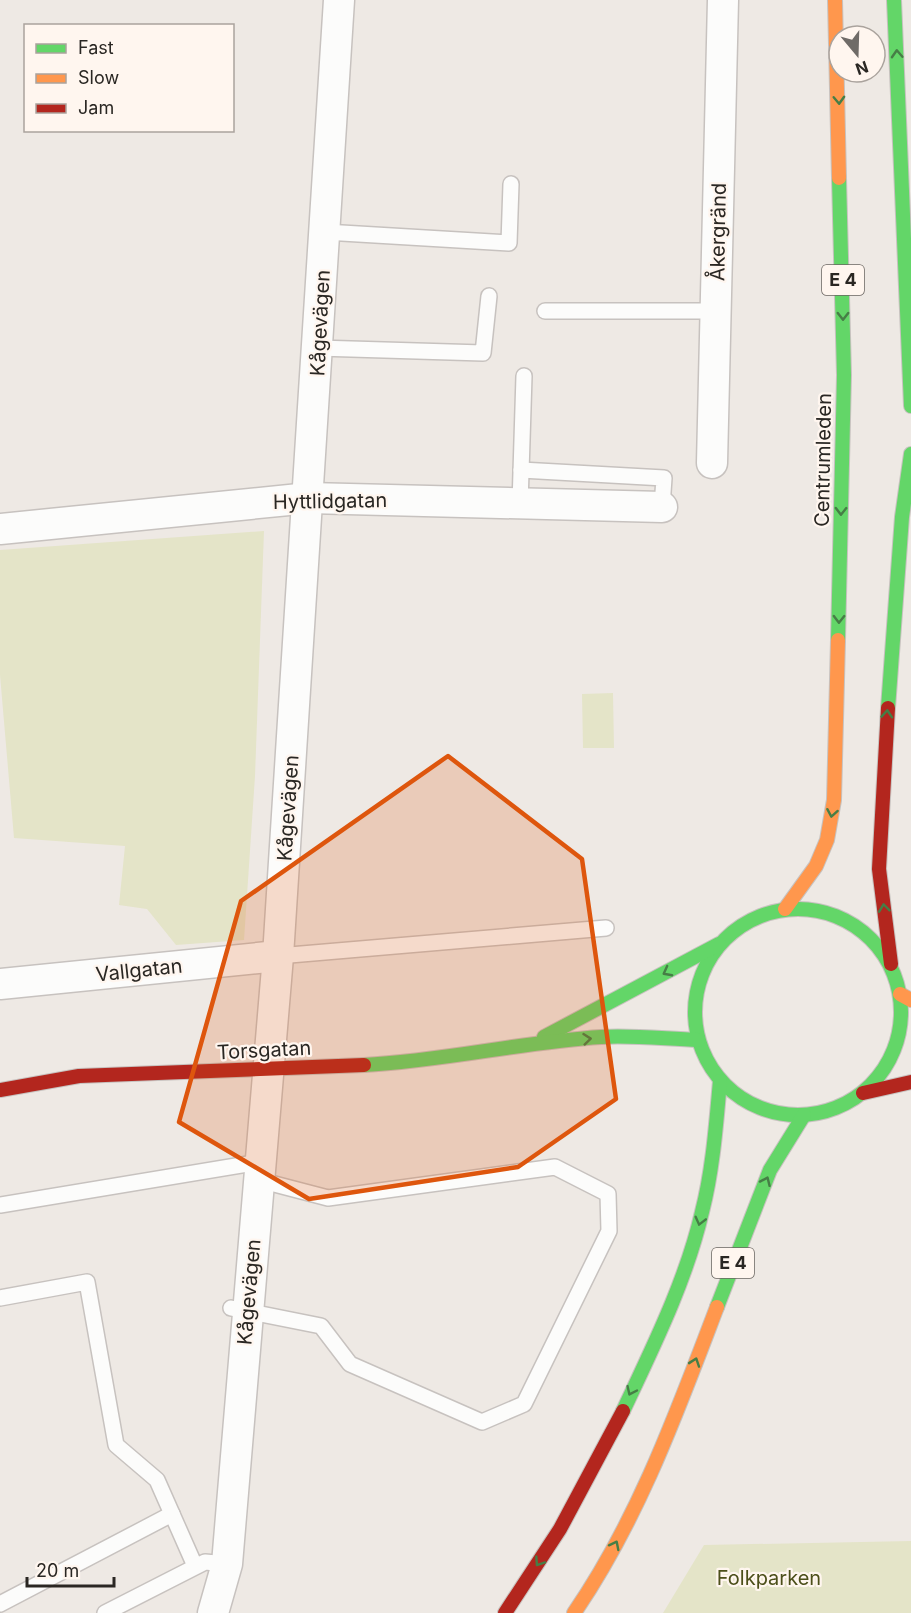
<svg xmlns="http://www.w3.org/2000/svg" width="911" height="1613" viewBox="0 0 911 1613" font-family="Inter,sans-serif">
	<rect width="100%" height="100%" fill="#eee9e4"/>
	<!-- green -->
	<g fill="#e4e4c8">
		<polygon points="264,531 255,776 244,940 176,945 147,909 119,905 125,846 14,838 0,675 0,550"/>
		<polygon points="613,693 614,748 583,748 582,694"/>
		<polygon points="911,1541 911,1613 663,1613 704,1545"/>
	</g>
	<g fill="none" stroke-linecap="round" stroke-linejoin="round">
		<!-- lane casing -->
		<g stroke="#c7c2bf" stroke-width="18">
			<g id="lane">
				<polyline points="325,232 509,243 511,184"/>
				<polyline points="545,311 716,311"/>
				<polyline points="318,348 483,353 489,296"/>
				<polyline points="521,470 664,478 662,507"/>
				<polyline points="520,504 524,376"/>
				<polyline points="278,956 606,928"/>
				<polyline points="0,1205 260,1162"/>
				<polyline points="0,1298 87,1282 116,1445 157,1480 195,1566"/>
				<polyline points="231,1308 321,1326 350,1364 482,1422 524,1404 609,1231 608,1194 555,1167 328,1198 259,1180"/>
				<polyline points="0,1604 172,1514"/>
				<polyline points="105,1613 205,1562 227,1564"/>
			</g>
		</g>
		<!-- street casing -->
		<g stroke="#c7c2bf" stroke-width="33">
			<g id="street">
				<polyline points="712,463 723,0"/>
				<polyline points="0,529 309,498 662,507"/>
				<polyline points="0,984 278,956"/>
				<polyline points="213,1613 227,1564 278,956 339,0"/>
			</g>
		</g>
		<!-- fast casing -->
		<g stroke="#c7c2bf" stroke-width="16">
			<g id="fast">
				<polyline points="894,0 911,406"/>
				<polyline points="838,640 844,375 839,178"/>
				<polyline points="888,708 902,517 911,454"/>
				<circle cx="798" cy="1012" r="103"/>
				<polyline points="544,1037 719,944"/>
				<path d="M364 1065C444 1061 522 1042 601 1037 633 1035 666 1039 698 1040"/>
				<polyline points="717,1307 770,1170 804,1115"/>
				<path d="M623 1411C653 1347 686 1281 702 1212 713 1169 716 1125 720 1081"/>
			</g>
		</g>
		<!-- slow casing -->
		<g stroke="#c7c2bf" stroke-width="16">
			<g id="slow">
				<polyline points="835,0 839,178"/>
				<polyline points="785,909 816,866 827,840 834,800 838,640"/>
				<polyline points="900,994 911,1000"/>
				<path d="M574 1613C638 1520 677 1412 717 1307"/>
			</g>
		</g>
		<!-- jam casing -->
		<g stroke="#c7c2bf" stroke-width="16">
			<g id="jam">
				<polyline points="888,708 879,869 891,964"/>
				<polyline points="0,1090 79,1076 364,1065"/>
				<polyline points="863,1093 911,1082"/>
				<polyline points="505,1613 560,1529 623,1411"/>
			</g>
		</g>
		<!-- lane -->
		<use href="#lane" stroke="#fcfcfb" stroke-width="15"/>
		<!-- street -->
		<use href="#street" stroke="#fcfcfb" stroke-width="30"/>
		<!-- fast -->
		<use href="#fast" stroke="#63d668" stroke-width="14"/>
		<!-- slow -->
		<use href="#slow" stroke="#ff974d" stroke-width="14"/>
		<!-- jam -->
		<use href="#jam" stroke="#b3261e" stroke-width="14"/>
	</g>
	<!-- one-way arrows -->
	<defs><path id="oneway-chevron" d="M-2-3.5L2.5 0L-2 3.5" fill="none" stroke-width="1.6" stroke-linecap="round" stroke-linejoin="round" transform="scale(1.5)"/></defs>
	<g stroke="#467e46">
		<use href="#oneway-chevron" transform="translate(897 54) rotate(-93)"/>
		<use href="#oneway-chevron" transform="translate(839 100) rotate(88)"/>
		<use href="#oneway-chevron" transform="translate(843 316) rotate(90)"/>
		<use href="#oneway-chevron" transform="translate(841 511) rotate(91)"/>
		<use href="#oneway-chevron" transform="translate(839 619) rotate(91)"/>
		<use href="#oneway-chevron" transform="translate(887 714) rotate(-86)"/>
		<use href="#oneway-chevron" transform="translate(832 813) rotate(100)"/>
		<use href="#oneway-chevron" transform="translate(884 908) rotate(-97)"/>
		<use href="#oneway-chevron" transform="translate(667 972) rotate(152)"/>
		<use href="#oneway-chevron" transform="translate(587 1039) rotate(-6)"/>
		<use href="#oneway-chevron" transform="translate(766 1181) rotate(-66)"/>
		<use href="#oneway-chevron" transform="translate(700 1221) rotate(104)"/>
		<use href="#oneway-chevron" transform="translate(695 1362) rotate(-71)"/>
		<use href="#oneway-chevron" transform="translate(631 1391) rotate(115)"/>
		<use href="#oneway-chevron" transform="translate(615 1545) rotate(-63)"/>
		<use href="#oneway-chevron" transform="translate(539 1562) rotate(124)"/>
	</g>
	<!-- marked area -->
	<path fill="#de560d" fill-opacity="0.2" stroke="#de560d" stroke-width="4.5" stroke-linejoin="round" d="M448 756 582 859 616 1099 518 1167 309 1199 179 1122 241 901Z"/>
	<g text-anchor="middle" stroke-width="4.5" stroke-linejoin="round" paint-order="stroke">
		<!-- shield labels -->
		<g fill="#fff6ef" stroke="#6a6560" stroke-width="1.5">
			<rect x="822" y="265" width="42" height="30" rx="4.5"/>
			<rect x="712" y="1248" width="42" height="30" rx="4.5"/>
		</g>
		<g font-size="18" font-weight="bold" fill="#2a2723">
			<text x="843" y="286">E 4</text>
			<text x="733" y="1269">E 4</text>
		</g>
		<!-- street labels -->
		<g font-size="20" fill="#2a2723" stroke="#fff6ef">
			<text transform="translate(718 232) rotate(-89)" y="7">Åkergränd</text>
			<text transform="translate(320 323) rotate(-87)" y="7">Kågevägen</text>
			<text transform="translate(823 460) rotate(-89)" y="7">Centrumleden</text>
			<text transform="translate(330 501) rotate(-1)" y="7">Hyttlidgatan</text>
			<text transform="translate(288 808) rotate(-86)" y="7">Kågevägen</text>
			<text transform="translate(139 970) rotate(-6)" y="7">Vallgatan</text>
			<text transform="translate(264 1050) rotate(-3)" y="7">Torsgatan</text>
			<text transform="translate(249 1292) rotate(-85)" y="7">Kågevägen</text>
		</g>
		<!-- park labels -->
		<g font-size="20" fill="#4c4f1a" stroke="#fff6ef">
			<text x="769" y="1585">Folkparken</text>
		</g>
	</g>
	<!-- legend -->
	<rect x="24" y="24" width="210" height="108" fill="#fff6ef" stroke="#aaa39d" stroke-width="1.5"/>
	<rect x="36" y="44" width="30" height="9" fill="#63d668" stroke="#aaa39d" stroke-width="1.5"/>
	<text x="78" y="54" font-size="18" fill="#2a2723">Fast</text>
	<rect x="36" y="74" width="30" height="9" fill="#ff974d" stroke="#aaa39d" stroke-width="1.5"/>
	<text x="78" y="84" font-size="18" fill="#2a2723">Slow</text>
	<rect x="36" y="104" width="30" height="9" fill="#b3261e" stroke="#aaa39d" stroke-width="1.5"/>
	<text x="78" y="114" font-size="18" fill="#2a2723">Jam</text>
	<!-- north arrow -->
	<g transform="translate(857 54) rotate(161)"><circle r="28" fill="#fff6ef" stroke="#aaa39d" stroke-width="1.5"/>
	<path d="M0-4.5L10 22L0 15L-10 22Z" fill="#6f6b67"/>
	<text y="-9" font-size="16" font-weight="bold" text-anchor="middle" fill="#2a2723">N</text>
	</g>
	<!-- scale -->
	<path d="M27 1577v9h87v-9" fill="none" stroke="#2a2723" stroke-width="3"/>
	<text x="36" y="1577" font-size="18" fill="#2a2723" stroke="#fff6ef" stroke-width="4.5" paint-order="stroke">20 m</text>
</svg>
